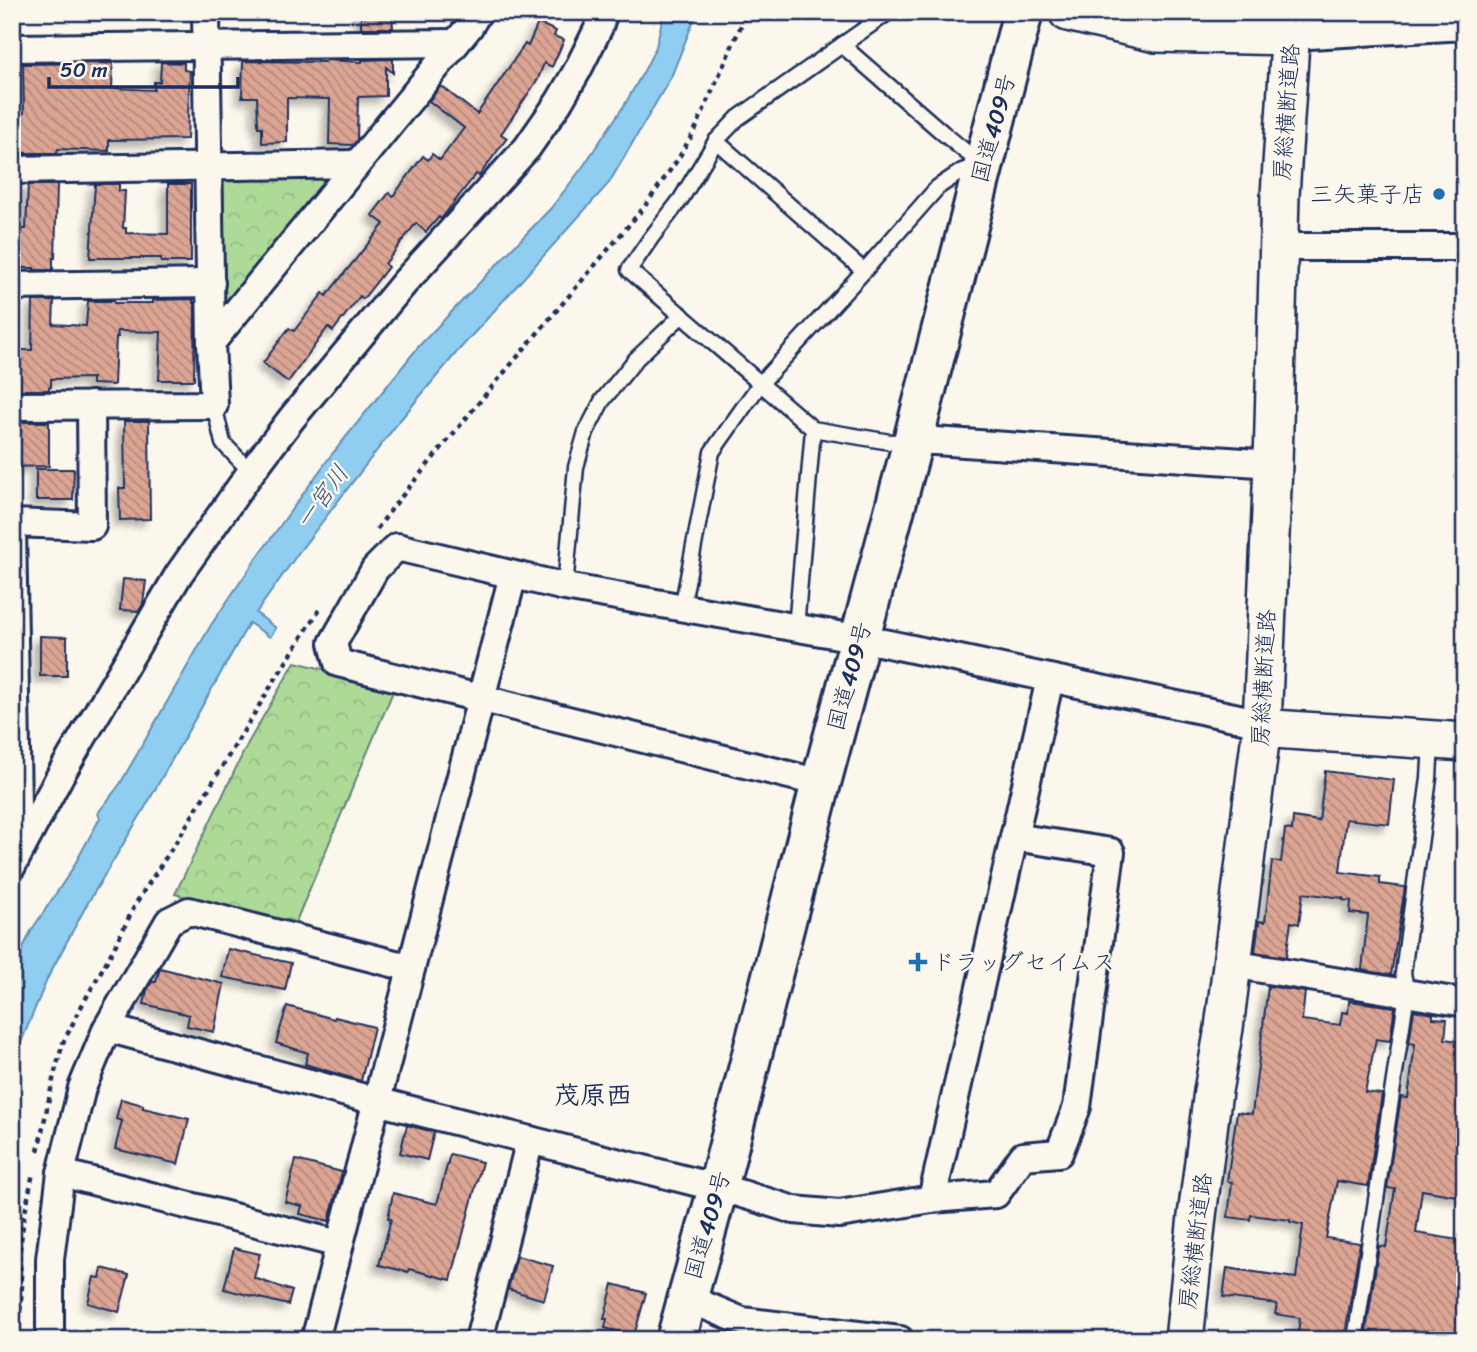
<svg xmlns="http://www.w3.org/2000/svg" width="1477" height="1352" viewBox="0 0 1477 1352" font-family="Sriracha,'Klee One',sans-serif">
	<defs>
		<pattern id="forest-crowns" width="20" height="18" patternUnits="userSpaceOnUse" patternTransform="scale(1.75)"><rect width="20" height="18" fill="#aeda98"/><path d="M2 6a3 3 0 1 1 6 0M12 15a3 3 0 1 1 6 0" fill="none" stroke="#95bb85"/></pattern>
		<pattern id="building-back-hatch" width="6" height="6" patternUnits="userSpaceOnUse" patternTransform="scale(1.75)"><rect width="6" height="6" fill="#dca593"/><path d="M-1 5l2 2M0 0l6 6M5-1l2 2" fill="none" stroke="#b2877b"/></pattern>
		<filter id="shadow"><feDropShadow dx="-6" dy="6" stdDeviation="3.5" flood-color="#0004"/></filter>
	</defs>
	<rect width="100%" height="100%" fill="#fbf7ec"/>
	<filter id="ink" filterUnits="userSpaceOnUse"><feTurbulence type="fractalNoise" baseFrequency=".0143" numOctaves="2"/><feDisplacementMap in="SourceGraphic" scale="14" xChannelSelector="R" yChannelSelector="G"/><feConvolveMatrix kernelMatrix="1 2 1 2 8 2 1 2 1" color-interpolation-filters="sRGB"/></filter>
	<g filter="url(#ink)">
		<!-- forest -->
		<g fill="url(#forest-crowns)" stroke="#64847b" stroke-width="2">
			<polygon points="325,171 326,187 231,307 220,298 217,180 227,173"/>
			<polygon points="295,662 395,687 294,926 175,894 248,743"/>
		</g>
		<!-- water -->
		<polygon fill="#8fcef0" stroke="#618eb6" stroke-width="2" points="664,12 697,12 671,77 609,183 457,352 401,419 299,552 256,613 276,628 270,637 249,623 143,811 86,906 48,977 12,1064 12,972 31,931 71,871 100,818 98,813 120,784 211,625 256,559 329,458 419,346 551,208 582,168 625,104 645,69 656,47"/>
		<!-- building -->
		<g fill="url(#building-back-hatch)" stroke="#1b2f5e" stroke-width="2" filter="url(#shadow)">
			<polygon points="361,12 392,12 393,28 361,28"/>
			<polygon points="538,23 556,31 554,36 564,40 552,67 544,63 538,79 501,134 507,138 479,176 476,174 441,219 439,217 426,232 416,223 385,264 388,267 363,299 360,296 333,331 328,327 288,382 263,363 289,328 294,331 323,293 326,296 384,224 372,215 389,193 393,196 423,156 428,160 432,154 440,160 464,128 429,101 441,86 477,114 525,44 528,46"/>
			<polygon points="393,59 393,73 386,67 386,96 358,97 357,140 353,145 329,144 330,99 287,98 287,142 262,143 262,127 258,127 257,97 242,97 243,61 325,62 326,60 362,62 362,60"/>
			<polygon points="161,62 184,63 184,70 190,71 187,139 109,140 109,151 58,149 57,153 21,153 22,113 24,113 23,64 113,63 112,88 154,90 154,82 160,82"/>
			<polygon points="95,184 119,184 119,191 125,191 123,228 126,228 126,233 168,234 168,184 191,184 191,262 161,262 161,258 90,258"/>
			<polygon points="28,185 57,185 55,258 53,258 53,270 34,270 34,268 21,268 20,229 26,229"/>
			<polygon points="193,299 193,303 195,303 194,380 159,380 161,332 117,331 118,337 116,337 114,385 92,384 92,378 51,379 51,387 49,387 49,390 17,390 19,350 32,350 33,301 54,301 53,324 86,326 88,301 114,301 114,303 153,303 153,300"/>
			<polygon points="124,421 149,421 150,519 120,520 119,488 125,488"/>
			<polygon points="16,422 49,422 49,466 12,467 12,429 16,429"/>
			<polygon points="36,469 74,469 73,500 36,500"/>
			<polygon points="123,579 146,581 143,604 139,611 120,610"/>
			<polygon points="40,636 67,637 67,676 40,676"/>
			<polygon points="1325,771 1394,780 1389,824 1346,819 1340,872 1380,877 1380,884 1405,887 1391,975 1362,970 1368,915 1350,913 1351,901 1343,900 1343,898 1303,893 1299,924 1291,922 1286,957 1255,952 1259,921 1265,922 1272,861 1281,862 1285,829 1292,830 1293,817 1319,821"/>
			<polygon points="228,949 291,963 285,990 222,977"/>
			<polygon points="160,968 224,984 214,1032 187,1026 189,1015 144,1004 147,990 152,982 156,982"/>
			<polygon points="1268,986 1305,992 1302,1020 1340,1025 1342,1012 1348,1013 1349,1001 1395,1007 1390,1041 1376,1039 1365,1092 1382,1094 1368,1186 1337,1181 1326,1238 1360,1243 1344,1340 1297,1340 1300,1318 1275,1314 1277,1304 1223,1297 1227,1268 1296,1278 1303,1225 1290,1222 1290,1220 1251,1215 1250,1220 1228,1217 1232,1182 1227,1181 1237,1112 1252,1114"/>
			<polygon points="287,1006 334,1019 335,1017 374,1027 361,1081 305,1064 308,1053 276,1043"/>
			<polygon points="1414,1010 1433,1014 1433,1018 1447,1019 1445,1039 1465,1042 1465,1185 1463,1197 1422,1190 1416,1233 1465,1241 1465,1340 1425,1340 1386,1333 1385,1335 1366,1332 1379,1246 1386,1247 1395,1189 1387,1188 1401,1097 1408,1098 1415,1044 1409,1043"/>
			<polygon points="121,1099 143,1105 143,1108 189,1119 178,1164 115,1149 122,1121 116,1119"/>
			<polygon points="407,1125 434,1132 427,1160 400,1153"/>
			<polygon points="450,1154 482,1162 451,1280 409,1269 408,1272 379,1265 391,1219 388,1218 393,1193 437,1204"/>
			<polygon points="296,1160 342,1172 329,1221 300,1214 302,1206 285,1202"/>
			<polygon points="234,1248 260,1254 254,1278 292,1291 288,1305 224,1289"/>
			<polygon points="517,1256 553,1266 544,1300 508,1289"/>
			<polygon points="102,1268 129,1275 119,1312 88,1303 94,1277 100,1278"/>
			<polygon points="613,1284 646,1293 634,1336 605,1328 607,1319 604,1319"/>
		</g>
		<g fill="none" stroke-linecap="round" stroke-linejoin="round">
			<!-- lane casing -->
			<g stroke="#1b2f5e" stroke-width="19">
				<g id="lane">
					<polyline points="889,12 738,118 716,141 681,199 651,238 629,270 813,429 890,442 910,441"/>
					<polyline points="842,45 943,133 966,152 982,163"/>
					<polyline points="716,141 864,271"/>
					<polyline points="214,405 223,443 251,472"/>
					<polyline points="565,587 576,467 586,432 602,401 636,359 682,315"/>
					<polyline points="682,608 712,452 760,384 864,271 938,187 962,171 979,165"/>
					<polyline points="796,628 813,429"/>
					<polyline points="1355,1340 1407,993 1403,973 1429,778 1431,742"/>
				</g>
			</g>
			<!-- street casing -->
			<g stroke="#1b2f5e" stroke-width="32">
				<g id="street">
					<polyline points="1292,36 1465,26"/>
					<polyline points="12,48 456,43"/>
					<polyline points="12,170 355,164"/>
					<polyline points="1280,247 1465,247"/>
					<polyline points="12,286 211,283"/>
					<polyline points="211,343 469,27 478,12"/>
					<polyline points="12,406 214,405 211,343 206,12"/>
					<polyline points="913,441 935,441 1273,464"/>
					<polyline points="12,523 92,526 91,405"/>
					<polyline points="12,528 17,805 12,812"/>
					<polyline points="821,783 338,663 333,643 375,569 397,547 565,587 884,643 1248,720 1262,726"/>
					<polyline points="12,866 61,774 179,574 251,472 292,418 405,282 527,148 559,102 577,71 599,27 604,12"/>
					<polyline points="1232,964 1465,1003"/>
					<polyline points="107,1028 376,1101 742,1194 794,1210 839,1214 932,1199 996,1194 1023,1156 1059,1153 1077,1107 1111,852 1014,837"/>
					<polyline points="61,1173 339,1244"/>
					<polyline points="932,1199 1050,679"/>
					<polyline points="687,1298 742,1321 900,1340"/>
					<polyline points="50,1340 50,1259 61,1173 82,1088 107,1028 169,921 189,911 411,968"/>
					<polyline points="315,1340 513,575"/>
					<polyline points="479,1340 530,1140"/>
				</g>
			</g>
			<!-- secondary casing -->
			<g stroke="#1b2f5e" stroke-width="42">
				<g id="secondary">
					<polyline points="1068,12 1156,33 1292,36"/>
					<polyline points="1262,726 1274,729 1465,742"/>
					<polyline points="1184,1340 1197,1216 1213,1091 1224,1028 1262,726 1273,464 1280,195 1292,12"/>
				</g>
			</g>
			<!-- highway casing -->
			<g stroke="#1b2f5e" stroke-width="44">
				<polyline id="highway" points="676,1340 718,1188 821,783 913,441 1023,12"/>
			</g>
			<!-- path -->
			<g stroke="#1b2f5e" stroke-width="4.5" stroke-dasharray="5 5" stroke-linecap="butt">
				<polyline points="377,529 393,507 486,394 645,206 678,159 695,130 747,12"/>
				<polyline points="38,1151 54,1075 63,1043 80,1009 114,948 136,903 180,836 271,686 319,610"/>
				<polyline points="20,1340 19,1329 22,1286 19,1256 24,1217 33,1173"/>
			</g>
			<!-- lane -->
			<use href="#lane" stroke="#fbf7ec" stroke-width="14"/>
			<!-- street -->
			<use href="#street" stroke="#fbf7ec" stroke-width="26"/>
			<!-- secondary -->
			<use href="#secondary" stroke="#fbf7ec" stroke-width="37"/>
			<!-- highway -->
			<use href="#highway" stroke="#fbf7ec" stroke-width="38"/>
		</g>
	</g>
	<!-- markers -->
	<g fill="#1f6fb2" stroke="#fbf7ec" stroke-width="2.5">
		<circle cx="1439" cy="194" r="7"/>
		<path d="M914.5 951.5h7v7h7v7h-7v7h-7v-7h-7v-7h7z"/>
	</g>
	<g text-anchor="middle" stroke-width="5" stroke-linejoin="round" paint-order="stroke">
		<!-- street labels -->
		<g font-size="23" fill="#1b2f5e" stroke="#fbf7ec">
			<text transform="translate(1286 112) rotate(-86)" y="8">房総横断道路</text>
			<text transform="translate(993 128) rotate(-75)" y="8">国道409号</text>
			<text transform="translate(849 676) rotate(-75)" y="8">国道409号</text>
			<text transform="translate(1263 678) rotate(-87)" y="8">房総横断道路</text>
			<text transform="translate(707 1225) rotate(-74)" y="8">国道409号</text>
			<text transform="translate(1195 1241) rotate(-83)" y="8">房総横断道路</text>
		</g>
		<!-- poi labels -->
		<g font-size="23" fill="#1b2f5e" stroke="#fbf7ec" text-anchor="end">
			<text x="1425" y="202">三矢菓子店</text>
			<text x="932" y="970" text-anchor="start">ドラッグセイムス</text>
		</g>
		<!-- water labels -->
		<g font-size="24" font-style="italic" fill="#385782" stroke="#fbf7ec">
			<text transform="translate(322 497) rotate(-54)" y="8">一宮川</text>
		</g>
		<!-- quarter labels -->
		<g font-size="26" font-weight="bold" fill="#1b2f5e" stroke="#fbf7ec">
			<text x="593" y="1104">茂原西</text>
		</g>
	</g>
	<!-- margin -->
	<rect width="1477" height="1352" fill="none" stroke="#fbf7ec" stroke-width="42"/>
	<rect x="21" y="21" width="1435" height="1310" fill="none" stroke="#1b2f5e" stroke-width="2.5" filter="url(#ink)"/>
	<!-- scale -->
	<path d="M49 77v10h189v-10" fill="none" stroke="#1b2f5e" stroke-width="3.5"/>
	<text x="60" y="77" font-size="21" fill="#1b2f5e" stroke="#fbf7ec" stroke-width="5" paint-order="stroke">50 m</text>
</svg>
